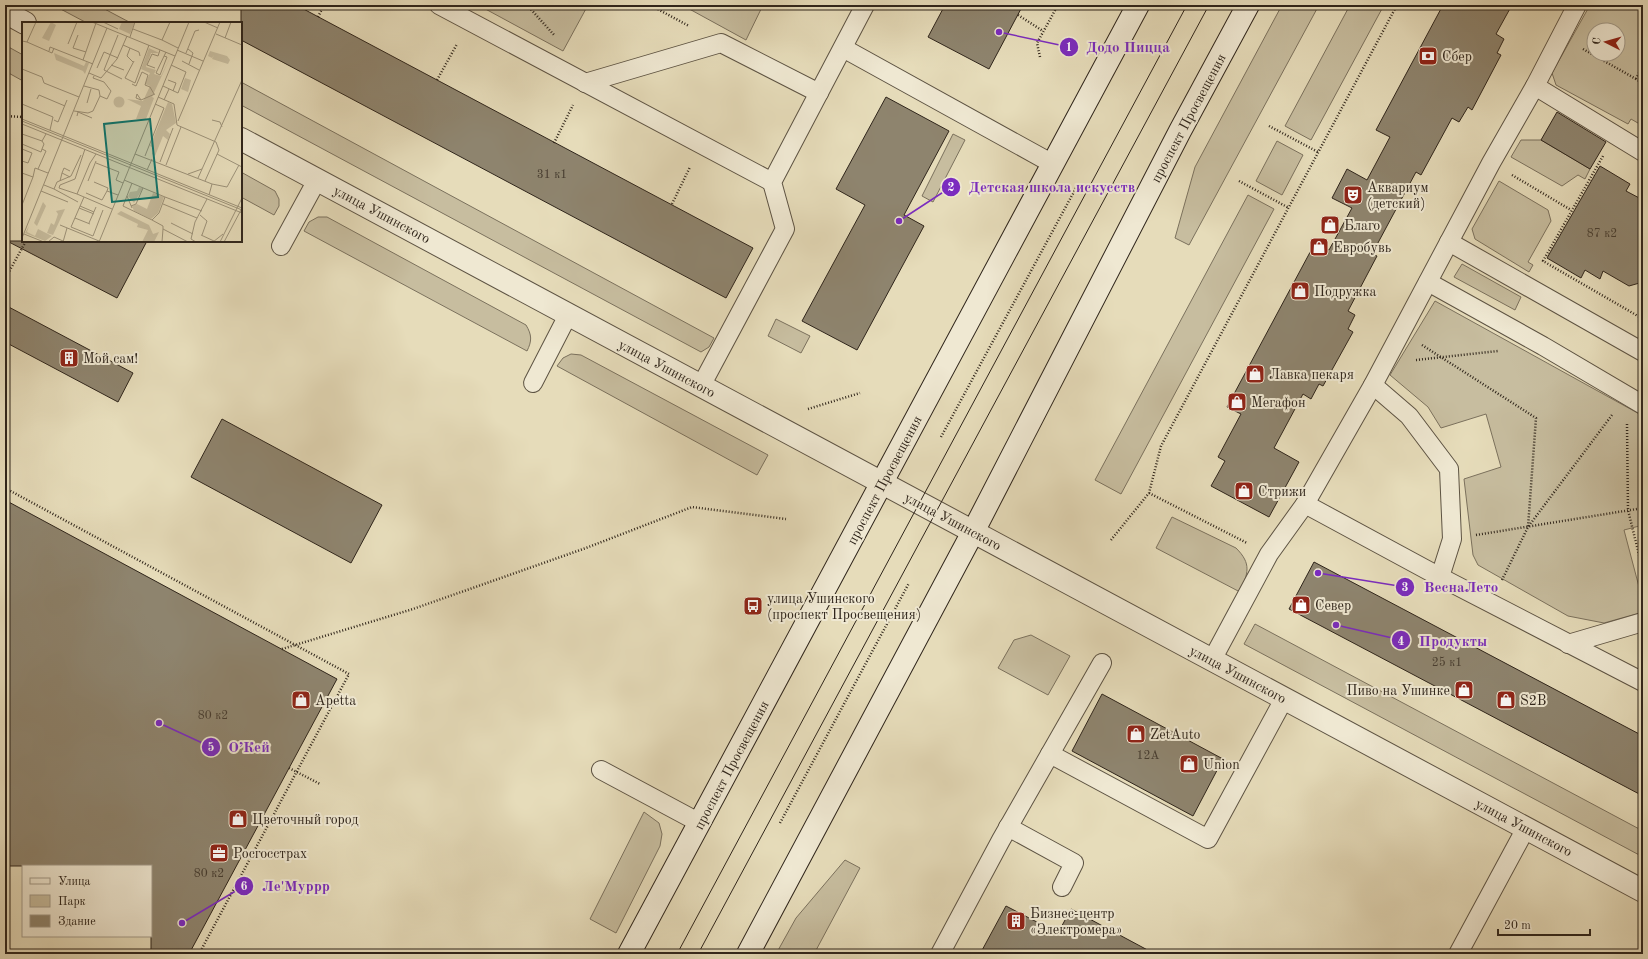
<svg xmlns="http://www.w3.org/2000/svg" width="1648" height="959" viewBox="0 0 1648 959" font-family="'Old Standard TT',serif">
	<rect width="100%" height="100%" fill="#e6dcba"/>
	<filter id="stains"><feTurbulence type="fractalNoise" baseFrequency=".005" numOctaves="4"/><feColorMatrix values="0 0 0 0 .2 0 0 0 0 .09 0 0 0 0 .02 0 0 0 .5 -.17"/></filter>
	<radialGradient id="worn" r=".72"><stop offset=".6" stop-color="#630" stop-opacity="0"/><stop offset="1" stop-color="#630" stop-opacity=".3"/></radialGradient>
	<!-- green -->
	<g fill="#c7bd9f" stroke="#7b715d" fill-rule="evenodd">
		<polygon points="53,5 97,5 131,23 87,23"/>
		<polygon points="478,5 588,5 563,51"/>
		<polygon points="682,5 763,5 746,40"/>
		<polygon points="1282,5 1319,5 1189,245 1175,238 1195,167"/>
		<polygon points="1350,5 1384,5 1311,140 1285,126"/>
		<path d="M1590 5H1643V126L1631 119 1628 124 1556 85 1552 73ZM1594 30H1618V54H1594Z"/>
		<polygon points="5,45 23,55 23,81 5,71"/>
		<polygon points="241,82 714,338 709,347 701,352 241,105"/>
		<polygon points="953,134 965,140 933,202 922,196"/>
		<polygon points="1521,140 1541,140 1590,169 1585,179 1578,175 1562,186 1511,157"/>
		<polygon points="1277,141 1303,155 1282,195 1256,181"/>
		<polygon points="241,172 275,191 279,199 279,206 274,215 241,197"/>
		<polygon points="1499,181 1548,210 1551,221 1528,262 1533,265 1529,272 1475,239 1472,229"/>
		<polygon points="1248,195 1274,209 1121,494 1095,480"/>
		<path d="M318 217H327L526 325C532 335 532 341 527 351L304 231 309 222Z"/>
		<polygon points="1462,264 1521,297 1515,310 1454,277"/>
		<polygon points="1435,301 1643,416 1643,525 1624,530 1643,602 1643,612 1604,623 1568,616 1478,565 1473,555 1464,479 1501,467 1486,414 1441,428 1428,407 1390,375"/>
		<polygon points="776,319 810,336 801,353 768,336"/>
		<polygon points="571,354 581,355 768,455 757,475 557,366 563,358"/>
		<path d="M1172 517 1236 548C1252 564 1248 573 1240 592L1156 548Z"/>
		<polygon points="1255,624 1643,831 1643,857 1244,644"/>
		<polygon points="1031,635 1070,656 1048,695 998,668 1014,640"/>
		<polygon points="644,812 659,823 662,834 660,846 616,933 590,919"/>
		<polygon points="845,860 860,868 814,954 776,954 796,918"/>
	</g>
	<!-- building -->
	<g fill="#8e846e" stroke="#2f251b">
		<polygon points="241,5 296,5 753,248 726,298 241,40"/>
		<polygon points="945,5 1023,5 989,69 928,37"/>
		<polygon points="1443,5 1512,5 1496,34 1504,39 1497,53 1501,55 1472,110 1468,107 1459,122 1452,118 1421,175 1416,172 1372,254 1377,256 1348,311 1355,315 1348,329 1353,332 1323,386 1319,384 1311,399 1303,394 1274,448 1299,462 1269,517 1211,486 1225,461 1218,457 1241,414 1227,407 1315,243 1329,250 1352,208 1332,198 1347,169 1367,180 1390,137 1376,130"/>
		<polygon points="886,97 949,131 904,215 924,226 857,350 802,321 865,205 836,189"/>
		<polygon points="1557,112 1606,142 1590,169 1541,140"/>
		<polygon points="1600,166 1630,184 1626,191 1643,200 1643,282 1629,286 1603,271 1600,279 1585,270 1581,278 1547,258"/>
		<polygon points="7,241 147,241 117,298"/>
		<polygon points="5,305 133,373 118,402 5,342"/>
		<polygon points="222,419 382,505 351,563 191,477"/>
		<polygon points="5,500 337,679 189,954 151,954 151,866 5,866"/>
		<polygon points="1314,562 1643,736 1643,796 1289,609"/>
		<polygon points="1102,694 1223,759 1193,816 1072,751"/>
		<polygon points="1006,906 1058,933 1071,909 1155,954 980,954"/>
	</g>
	<g fill="none" stroke-linecap="round" stroke-linejoin="round">
		<!-- service casing -->
		<g stroke="#5d5343" stroke-width="20">
			<g id="service">
				<polyline points="439,5 772,182"/>
				<polyline points="843,48 1053,164"/>
				<polyline points="585,83 721,43 819,93"/>
				<polyline points="1535,86 1643,152"/>
				<polyline points="1449,242 1643,352"/>
				<polyline points="281,246 317,180"/>
				<polyline points="1428,282 1543,346 1643,405"/>
				<polyline points="533,383 568,315"/>
				<polyline points="1373,385 1409,416 1449,469 1452,539 1440,577"/>
				<polyline points="701,386 785,229 772,182 865,5"/>
				<polyline points="1305,504 1440,577 1643,682"/>
				<polyline points="1568,644 1643,622"/>
				<polyline points="1212,660 1269,554 1305,504 1373,385 1491,163 1535,86 1577,5"/>
				<polyline points="1050,754 1102,663"/>
				<polyline points="601,770 700,823"/>
				<polyline points="1008,827 1074,863 1062,887"/>
				<polyline points="940,954 1001,840 1050,754 1208,839 1284,699"/>
				<polyline points="1458,954 1526,828"/>
			</g>
		</g>
		<!-- tertiary casing -->
		<g stroke="#5d5343" stroke-width="24">
			<g id="tertiary">
				<polyline points="5,12 25,23"/>
				<polyline points="241,139 1643,891"/>
			</g>
		</g>
		<!-- secondary casing -->
		<g stroke="#2f251b" stroke-width="24">
			<g id="secondary">
				<polyline points="629,954 1138,5"/>
				<polyline points="748,954 973,532 1180,131 1248,5"/>
			</g>
		</g>
		<!-- path -->
		<g stroke="#2f251b" stroke-width="2.5" stroke-dasharray="1 2" stroke-linecap="butt">
			<polyline points="527,5 555,36"/>
			<polyline points="650,5 689,26"/>
			<polyline points="1018,15 1043,31"/>
			<polyline points="318,17 324,5"/>
			<polyline points="1583,49 1643,83"/>
			<polyline points="1040,57 1037,43 1058,5"/>
			<polyline points="1636,79 1643,65"/>
			<polyline points="437,80 457,44"/>
			<polyline points="5,116 23,117"/>
			<polyline points="1269,126 1318,152"/>
			<polyline points="554,143 573,105"/>
			<polyline points="1603,156 1543,261 1643,319"/>
			<polyline points="1512,175 1571,210"/>
			<polyline points="1239,181 1289,208"/>
			<polyline points="672,204 690,167"/>
			<polyline points="5,279 26,241"/>
			<polyline points="1422,345 1536,418 1528,527"/>
			<polyline points="1416,360 1498,351"/>
			<polyline points="808,409 860,393"/>
			<polyline points="1627,424 1628,510 1643,571"/>
			<polyline points="941,437 1076,188"/>
			<polyline points="5,488 349,674 199,954"/>
			<polyline points="1149,493 1247,543"/>
			<polyline points="1476,535 1643,508"/>
			<polyline points="1111,540 1149,493 1161,446 1397,5"/>
			<polyline points="1502,580 1528,527 1612,415"/>
			<polyline points="282,649 413,609 586,548 692,507 786,519"/>
			<polyline points="289,768 320,784"/>
			<polyline points="780,823 909,583"/>
		</g>
		<!-- service -->
		<use href="#service" stroke="#efe8d2" stroke-width="18"/>
		<!-- tertiary -->
		<use href="#tertiary" stroke="#efe8d2" stroke-width="22"/>
		<!-- secondary -->
		<use href="#secondary" stroke="#efe8d2" stroke-width="22"/>
		<!-- tram -->
		<g stroke="#2f251b" stroke-width="1">
			<polyline points="677,954 1187,5"/>
			<polyline points="698,954 1209,5"/>
		</g>
	</g>
	<!-- icons -->
	<defs>
		<g id="bank-square" transform="scale(1)"><rect x="-9" y="-9" width="18" height="18" rx="4" fill="#8f2418" stroke="#efe8d2"/><path d="M-6-4H6V4H-6ZM0-2.3a2.3 2.3 0 1 0 0 4.6a2.3 2.3 0 1 0 0-4.6Z" fill="#fff"/></g>
		<g id="theatre-square" transform="scale(1)"><rect x="-9" y="-9" width="18" height="18" rx="4" fill="#8f2418" stroke="#efe8d2"/><path d="M-5-5.5Q0-4 5-5.5V0Q5 5 0 6Q-5 5-5 0ZM-3.3-2.5H-1v1.5H-3.3ZM1-2.5H3.3v1.5H1ZM-2.8 1Q0 5.5 2.8 1Z" fill="#fff"/></g>
		<g id="shop-square" transform="scale(1)"><rect x="-9" y="-9" width="18" height="18" rx="4" fill="#8f2418" stroke="#efe8d2"/><path d="M-5-2.5h2.3a2.7 3.5 0 0 1 5.4 0H5L5.5 6h-11ZM-1.5-2.5h3a1.5 2.3 0 0 0-3 0Z" fill="#fff"/></g>
		<g id="building-square" transform="scale(1)"><rect x="-9" y="-9" width="18" height="18" rx="4" fill="#8f2418" stroke="#efe8d2"/><path d="M-4-6H4V6H1V3H-1V6H-4ZM-2.5-4.3h1.7v1.8h-1.7ZM.8-4.3h1.7v1.8H.8ZM-2.5-1h1.7V.8h-1.7ZM.8-1h1.7V.8H.8Z" fill="#fff"/></g>
		<g id="bus-square" transform="scale(1)"><rect x="-9" y="-9" width="18" height="18" rx="4" fill="#8f2418" stroke="#efe8d2"/><path d="M-5-6H5V4H4V6H2V4H-2V6H-4V4H-5ZM-3.5-4V0h7V-4ZM-3.5 1.2v1.5H-2V1.2ZM2 1.2v1.5H3.5V1.2Z" fill="#fff"/></g>
		<g id="office-square" transform="scale(1)"><rect x="-9" y="-9" width="18" height="18" rx="4" fill="#8f2418" stroke="#efe8d2"/><path d="M-6-3h4V-5.5h4V-3h4V5H-6ZM-1-4.5V-3h2v-1.5ZM-6 0V1H6V0Z" fill="#fff"/></g>
	</defs>
	<g fill-rule="evenodd">
		<use href="#bank-square" x="1428" y="56"/>
		<use href="#theatre-square" x="1353" y="195"/>
		<use href="#shop-square" x="1330" y="225"/>
		<use href="#shop-square" x="1319" y="247"/>
		<use href="#shop-square" x="1300" y="291"/>
		<use href="#building-square" x="69" y="358"/>
		<use href="#shop-square" x="1255" y="374"/>
		<use href="#shop-square" x="1237" y="402"/>
		<use href="#shop-square" x="1244" y="491"/>
		<use href="#shop-square" x="1301" y="605"/>
		<use href="#bus-square" x="753" y="606"/>
		<use href="#shop-square" x="1464" y="690"/>
		<use href="#shop-square" x="301" y="700"/>
		<use href="#shop-square" x="1506" y="700"/>
		<use href="#shop-square" x="1136" y="734"/>
		<use href="#shop-square" x="1189" y="764"/>
		<use href="#shop-square" x="238" y="819"/>
		<use href="#office-square" x="219" y="853"/>
		<use href="#building-square" x="1016" y="921"/>
	</g>
	<g text-anchor="middle" stroke-width="4" stroke-linejoin="round" paint-order="stroke">
		<!-- number labels -->
		<g font-size="12" fill="#473d30">
			<text x="552" y="178">31 к1</text>
			<text x="1602" y="237">87 к2</text>
			<text x="1447" y="666">25 к1</text>
			<text x="213" y="719">80 к2</text>
			<text x="1148" y="759">12А</text>
			<text x="209" y="877">80 к2</text>
		</g>
		<!-- poi labels -->
		<g font-size="14" fill="#2f251b" stroke="#efe8d2" text-anchor="start">
			<text x="1442" y="61">Сбер</text>
			<text x="1367" y="192">Аквариум<tspan x="1367" dy="16">(детский)</tspan></text>
			<text x="1344" y="230">Благо</text>
			<text x="1333" y="252">Евробувь</text>
			<text x="1314" y="296">Подружка</text>
			<text x="83" y="363">Мой сам!</text>
			<text x="1269" y="379">Лавка пекаря</text>
			<text x="1251" y="407">Мегафон</text>
			<text x="1258" y="496">Стрижи</text>
			<text x="767" y="603">улица Ушинского<tspan x="767" dy="16">(проспект Просвещения)</tspan></text>
			<text x="1315" y="610">Север</text>
			<text x="1450" y="695" text-anchor="end">Пиво на Ушинке</text>
			<text x="315" y="705">Apetta</text>
			<text x="1520" y="705">S2B</text>
			<text x="1150" y="739">ZetAuto</text>
			<text x="1203" y="769">Union</text>
			<text x="252" y="824">Цветочный город</text>
			<text x="233" y="858">Росгосстрах</text>
			<text x="1030" y="918">Бизнес-центр<tspan x="1030" dy="16">«Электромера»</tspan></text>
		</g>
		<!-- street labels -->
		<g font-size="14" fill="#2f251b" stroke="#efe8d2">
			<text transform="translate(1188 118) rotate(-62)" y="5">проспект Просвещения</text>
			<text transform="translate(382 214) rotate(28)" y="5">улица Ушинского</text>
			<text transform="translate(667 368) rotate(28)" y="5">улица Ушинского</text>
			<text transform="translate(884 480) rotate(-62)" y="5">проспект Просвещения</text>
			<text transform="translate(953 521) rotate(28)" y="5">улица Ушинского</text>
			<text transform="translate(1238 674) rotate(28)" y="5">улица Ушинского</text>
			<text transform="translate(731 765) rotate(-62)" y="5">проспект Просвещения</text>
			<text transform="translate(1524 827) rotate(28)" y="5">улица Ушинского</text>
		</g>
	</g>
	<!-- overview -->
	<g transform="translate(22 22)">
		<rect width="220" height="220" fill="#e6dcba"/>
		<path d="M29 0 34 3 27 19 20 16ZM100 0H113L108 12 97 7ZM127 26 137 31H129L124 45 134 48 132 52 139 54 148 36 130 75 132 76 124 97 119 98 114 97 119 84 105 77 121 79 128 64 123 62 128 51 119 47ZM188 29 205 34 208 38 206 42 190 37 192 33 190 36 186 34ZM32 31 62 44 64 40 67 41 63 52 61 49 34 38ZM163 56 169 58 166 70 159 67ZM91.5 80a5.5 5.5 0 1 1 11 0a5.5 5.5 0 1 1-11 0ZM146 80 150 82 154 101 144 108 148 112 146 118 141 114 133 134 130 132 132 126 128 124ZM117 165 121 166 112 181 106 174 108 170 115 169ZM131 171 142 175 136 191 129 197 112 189 110 184 115 182 125 187ZM21 180 24 184 15 204 12 201ZM43 187 31 213 25 211 29 201 32 203 34 198 36 192 34 189ZM99 189 127 203 131 212 137 210 132 220H120L126 208 115 205 116 202 95 192ZM7 204 5 210 13 214 16 207 30 214 23 219 3 211Z" fill="#c7bd9f"/>
		<path fill="none" stroke="#9d937a" stroke-width="1" d="M70 0 153 34M81 0 96 7M182 0 196 6M111 7 140 18 148 0M194 12 220 23M56 13 51 26 64 30M96 13 82 48 100 57M108 15 113 0M203 16 209 0M140 18 156 26M0 19 5 20 14 0M5 20 30 31 32 26M46 22 55 0M101 23 117 30 118 34M108 26 105 34 111 40M166 27 171 31 167 42M155 28 181 39M27 29 28 25 71 42M164 31 173 9 177 8M142 34 145 35 138 53 134 51 144 30M61 38 74 1M112 39 103 56 113 61 127 23M160 39 177 48M89 43 102 48M75 46 82 30 96 36M133 46 125 43 130 32 136 34 138 28M0 47 20 55 22 61 57 75M67 51 79 56 95 37 105 14M72 54 71 56 82 60 89 69 85 77 78 74M146 58 154 61 151 69M110 62 114 64 120 50 126 53 123 63 128 65 132 72M141 64 156 71 164 50 149 43M136 75 152 82 155 103 194 120M15 77 17 73 43 84M119 78 114 76 115 72 119 78 133 72M142 78 147 67M65 81 69 67M0 82 31 95 28 108M52 89 66 91 71 89 78 74 77 68 62 64M55 94 56 90 70 96M0 97 220 186M32 98 36 100 45 78M190 98 198 100 200 105M0 99 220 188M156 99 198 0M0 102 220 191M0 112 20 119 24 112M0 122 19 130 20 127M0 127 10 131 6 141 0 139M63 127 53 157 38 163 37 166 55 172 68 141 74 132M113 132 190 162 187 173M195 132 220 145M123 134 142 86 133 82M138 140 151 106M74 141 97 150 94 158 101 161M144 143 159 105M16 147 24 129 20 127 22 122 20 119M125 148 130 137M0 151 11 155 0 183M40 151 42 146 48 149M166 152 180 147M11 155 13 146 26 151M176 156 220 58M102 158 143 175M38 159 40 151 48 155M66 159 74 139M183 159 197 128 194 120M72 160 86 166 85 169M110 161 101 184 130 198M190 162 205 165 217 143M22 163 32 167 35 160 49 154 59 133M32 167 56 180M19 169 46 180M64 171 80 178 85 169 96 173M55 172 90 187M105 174 110 186M62 175 49 205 71 214 81 188M141 182 175 196M58 184 72 190M109 184 114 182 121 166M57 186 72 192M178 193 185 199 180 213M53 196 68 202M67 201 74 185M149 201 171 212M38 203 77 219M141 207V204L130 198 137 191 143 175 180 189M2 212 22 220M179 213 192 219M0 216 85 6M26 220 32 215 41 219M41 220 45 206M77 220 167 0M140 220 141 207 166 220M174 220 169 217 173 200 185 177M191 220 201 212M198 220 220 176M202 220 219 188"/>
		<path fill="#0f766e" fill-opacity="0.15" stroke="#0f766e" stroke-width="2" d="M128 97 136 175 90 180 82 102Z"/>
		<rect width="220" height="220" fill="none" stroke="#2f251b" stroke-width="2"/>
	</g>
	<!-- callouts -->
	<path fill="none" stroke="#7b2cbf" stroke-width="1.5" d="M999 32L1069 47M899 221L951 187M1318 573L1405 587M1336 625L1401 640M159 723L211 747M182 923L244 886"/>
	<g fill="#7b2cbf" stroke="#efe8d2" stroke-width="1.5">
		<circle cx="999" cy="32" r="4"/>
		<circle cx="899" cy="221" r="4"/>
		<circle cx="1318" cy="573" r="4"/>
		<circle cx="1336" cy="625" r="4"/>
		<circle cx="159" cy="723" r="4"/>
		<circle cx="182" cy="923" r="4"/>
		<circle cx="1069" cy="47" r="10"/>
		<circle cx="951" cy="187" r="10"/>
		<circle cx="1405" cy="587" r="10"/>
		<circle cx="1401" cy="640" r="10"/>
		<circle cx="211" cy="747" r="10"/>
		<circle cx="244" cy="886" r="10"/>
	</g>
	<g font-size="12" text-anchor="middle" font-weight="bold" fill="#fff">
		<text x="1069" y="51">1</text>
		<text x="951" y="191">2</text>
		<text x="1405" y="591">3</text>
		<text x="1401" y="645">4</text>
		<text x="211" y="751">5</text>
		<text x="244" y="890">6</text>
	</g>
	<g font-size="15" text-anchor="middle" font-weight="bold" fill="#7b2cbf" stroke="#efe8d2" stroke-width="4" stroke-linejoin="round" paint-order="stroke">
		<text x="1128" y="52">Додо Пицца</text>
		<text x="1052" y="192">Детская школа искусств</text>
		<text x="1461" y="592">ВеснаЛето</text>
		<text x="1453" y="646">Продукты</text>
		<text x="249" y="752">О’Кей</text>
		<text x="296" y="891">Ле'Муррр</text>
	</g>
	<!-- margin -->
	<rect width="1648" height="959" fill="none" stroke="#e6dcba" stroke-width="20"/>
	<rect x="6" y="6" width="1636" height="947" fill="none" stroke="#2f251b" stroke-width="2"/>
	<rect x="10" y="10" width="1628" height="939" fill="none" stroke="#2f251b"/>
	<!-- legend -->
	<rect x="22" y="865" width="130" height="72" fill="#efe8d2" stroke="#a29a89"/>
	<rect x="30" y="878" width="20" height="6" fill="#efe8d2" stroke="#a29a89"/>
	<text x="58" y="885" font-size="12" fill="#2f251b">Улица</text>
	<rect x="30" y="895" width="20" height="12" fill="#c7bd9f" stroke="#a29a89"/>
	<text x="58" y="905" font-size="12" fill="#2f251b">Парк</text>
	<rect x="30" y="915" width="20" height="12" fill="#8e846e" stroke="#a29a89"/>
	<text x="58" y="925" font-size="12" fill="#2f251b">Здание</text>
	<!-- north arrow -->
	<g transform="translate(1606 42) rotate(276)"><circle r="19" fill="#efe8d2" stroke="#a29a89"/>
	<path d="M0-3L7 15L0 10L-7 15Z" fill="#8f2418"/>
	<text y="-6" font-size="11" font-weight="bold" text-anchor="middle" fill="#2f251b">С</text>
	</g>
	<!-- scale -->
	<path d="M1498 929v6h92v-6" fill="none" stroke="#2f251b" stroke-width="2"/>
	<text x="1504" y="929" font-size="12" fill="#2f251b" stroke="#efe8d2" stroke-width="3" paint-order="stroke">20 m</text>
	<rect width="100%" height="100%" filter="url(#stains)"/>
	<rect width="100%" height="100%" fill="url(#worn)"/>
</svg>
